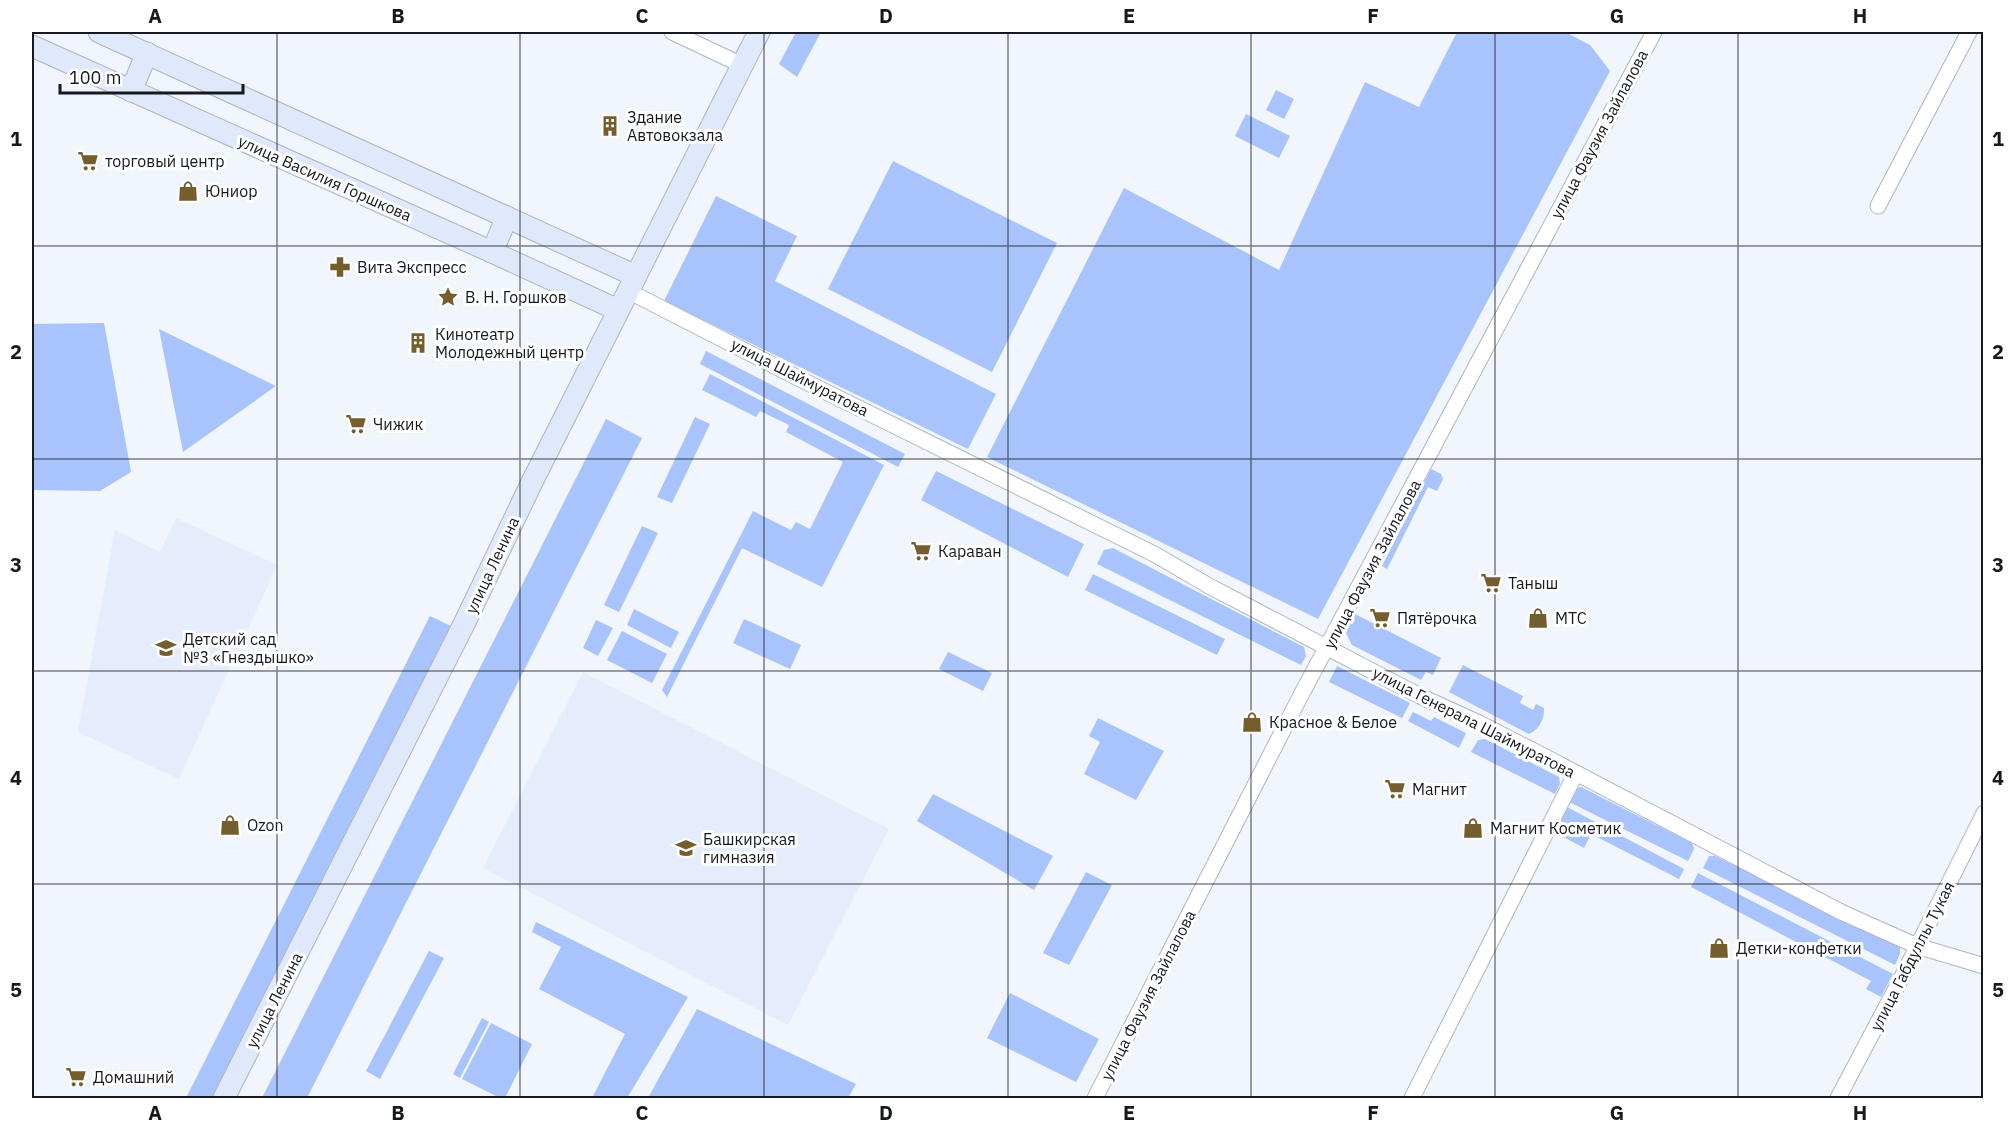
<svg xmlns="http://www.w3.org/2000/svg" width="2015" height="1130" viewBox="0 0 2015 1130" font-family="'IBM Plex Sans',sans-serif">
	<rect width="100%" height="100%" fill="#f1f5fc"/>
	<!-- built -->
	<g fill="#e5edfc">
		<polygon points="176,518 277,565 179,779 78,732 115,530 160,552"/>
		<polygon points="583,672 889,829 788,1025 483,868"/>
	</g>
	<!-- green -->
	<g fill="#a9c4fc">
		<polygon points="796,32 821,32 797,77 779,64"/>
		<polygon points="1457,32 1565,32 1590,45 1610,71 1318,619 987,457 1124,188 1279,270 1365,82 1419,107"/>
		<polygon points="1276,90 1294,99 1284,119 1266,110"/>
		<polygon points="1246,114 1290,136 1279,158 1235,136"/>
		<polygon points="893,161 1057,243 992,372 828,289"/>
		<polygon points="716,196 797,236 775,281 996,394 968,449 664,301"/>
		<polygon points="104,323 131,472 100,491 32,490 32,324"/>
		<polygon points="159,329 276,386 183,452"/>
		<polygon points="706,351 905,454 898,467 700,364"/>
		<polygon points="710,374 884,465 822,587 742,548 667,697 662,690 753,511 791,530 796,522 810,529 843,462 786,432 789,425 760,411 756,417 702,390"/>
		<polygon points="695,417 710,424 672,503 657,497"/>
		<polygon points="606,419 642,438 307,1098 262,1098"/>
		<polygon points="1431,469 1441,474 1443,479 1437,491 1428,487 1387,569 1382,566"/>
		<polygon points="936,471 1084,544 1068,577 921,500"/>
		<polygon points="642,526 658,533 619,612 604,605"/>
		<polygon points="1113,548 1304,647 1306,656 1301,665 1097,564 1104,550"/>
		<polygon points="1093,574 1225,639 1217,655 1085,590"/>
		<polygon points="634,609 679,632 671,648 627,625"/>
		<polygon points="1355,614 1441,658 1433,675 1426,672 1421,680 1352,645 1346,633"/>
		<polygon points="430,616 451,626 212,1098 186,1098"/>
		<polygon points="744,619 801,645 790,669 733,643"/>
		<polygon points="596,620 613,628 598,656 583,648"/>
		<polygon points="622,631 667,654 652,683 607,660"/>
		<polygon points="948,652 992,673 983,691 939,669"/>
		<path d="M1463 665 1523 696 1520 703 1533 710 1536 704 1544 708C1545 718 1539 730 1529 734L1449 692Z"/>
		<polygon points="1337,666 1410,703 1402,718 1329,682"/>
		<polygon points="1413,712 1431,721 1434,717 1466,733 1459,748 1408,721"/>
		<polygon points="1098,718 1164,751 1136,800 1084,774 1100,742 1089,736"/>
		<polygon points="1485,739 1559,777 1560,784 1555,794 1471,752 1478,740"/>
		<polygon points="1581,787 1692,843 1694,849 1688,861 1569,802 1575,789"/>
		<polygon points="933,794 1053,856 1034,890 917,821"/>
		<polygon points="1567,807 1684,869 1679,879 1591,834 1584,848 1554,832"/>
		<polygon points="1709,856 1715,856 1900,946 1900,954 1895,965 1703,868"/>
		<polygon points="1086,872 1112,885 1069,965 1043,953"/>
		<polygon points="1698,873 1893,974 1881,997 1866,989 1871,981 1691,887"/>
		<polygon points="536,922 688,997 627,1098 592,1098 625,1034 539,989 561,947 532,932"/>
		<polygon points="429,951 444,958 380,1079 366,1071"/>
		<polygon points="1010,993 1099,1039 1076,1082 987,1038"/>
		<polygon points="697,1009 856,1084 848,1098 648,1098"/>
		<polygon points="482,1018 489,1022 460,1078 453,1074"/>
		<polygon points="491,1023 532,1044 505,1098 500,1098 462,1079"/>
	</g>
	<g fill="none" stroke-linecap="round" stroke-linejoin="round">
		<!-- minor casing -->
		<g stroke="#adb6c7" stroke-width="17">
			<g id="minor">
				<polyline points="672,32 742,65"/>
				<polyline points="1878,206 1969,32"/>
				<polyline points="628,291 812,385 1156,555 1209,586 1420,696 1479,723 1536,752 1841,912 1917,946 1984,966"/>
				<polyline points="1095,1098 1300,697 1654,32"/>
				<polyline points="1412,1098 1576,773"/>
				<polyline points="1838,1098 1903,975 1984,813"/>
			</g>
		</g>
		<!-- secondary casing -->
		<g stroke="#adb6c7" stroke-width="23">
			<g id="secondary">
				<polyline points="99,32 636,276"/>
				<polyline points="32,46 492,252 618,310"/>
				<polyline points="131,91 147,53"/>
				<polyline points="492,252 507,217"/>
				<polyline points="224,1098 465,622 533,480 759,32"/>
			</g>
		</g>
		<!-- minor -->
		<use href="#minor" stroke="#fff" stroke-width="15"/>
		<!-- secondary -->
		<use href="#secondary" stroke="#e0e9fc" stroke-width="21"/>
	</g>
	<!-- grid -->
	<path fill="none" stroke="#16191f" stroke-width="1.5" stroke-opacity="0.55" d="M277 32V1098M520 32V1098M764 32V1098M1008 32V1098M1251 32V1098M1495 32V1098M1738 32V1098M32 246H1984M32 459H1984M32 671H1984M32 884H1984"/>
	<!-- icons -->
	<defs>
		<g id="building-bare" transform="scale(1.62)"><path d="M-4-6H4V6H1V3H-1V6H-4ZM-2.5-4.3h1.7v1.8h-1.7ZM.8-4.3h1.7v1.8H.8ZM-2.5-1h1.7V.8h-1.7ZM.8-1h1.7V.8H.8Z" fill="#755e2e" stroke="#fff" stroke-width="2.5" paint-order="stroke"/></g>
		<g id="supermarket-bare" transform="scale(1.62)"><path d="M-6-5.5h2.5l.6 2H6L4.5 2H-2.5L-4.4-4H-6ZM-1.5 3.2a1.3 1.3 0 1 0 .1 0ZM3 3.2a1.3 1.3 0 1 0 .1 0Z" fill="#755e2e" stroke="#fff" stroke-width="2.5" paint-order="stroke"/></g>
		<g id="shop-bare" transform="scale(1.62)"><path d="M-5-2.5h2.3a2.7 3.5 0 0 1 5.4 0H5L5.5 6h-11ZM-1.5-2.5h3a1.5 2.3 0 0 0-3 0Z" fill="#755e2e" stroke="#fff" stroke-width="2.5" paint-order="stroke"/></g>
		<g id="pharmacy-bare" transform="scale(1.62)"><path d="M-2-6h4v4h4v4h-4v4h-4v-4h-4v-4h4Z" fill="#755e2e" stroke="#fff" stroke-width="2.5" paint-order="stroke"/></g>
		<g id="sight-bare" transform="scale(1.62)"><path d="M0-6L1.8-2.2L6-1.7L2.9 1.2L3.7 5.4L0 3.3L-3.7 5.4L-2.9 1.2L-6-1.7L-1.8-2.2Z" fill="#755e2e" stroke="#fff" stroke-width="2.5" paint-order="stroke"/></g>
		<g id="school-bare" transform="scale(1.62)"><path d="M0-5L7-2L0 1L-7-2ZM-4 1L0 2.5L4 1V4Q0 6-4 4Z" fill="#755e2e" stroke="#fff" stroke-width="2.5" paint-order="stroke"/></g>
	</defs>
	<g fill-rule="evenodd">
		<use href="#building-bare" x="610" y="126"/>
		<use href="#supermarket-bare" x="88" y="161"/>
		<use href="#shop-bare" x="188" y="191"/>
		<use href="#pharmacy-bare" x="340" y="267"/>
		<use href="#sight-bare" x="448" y="297"/>
		<use href="#building-bare" x="418" y="343"/>
		<use href="#supermarket-bare" x="356" y="424"/>
		<use href="#supermarket-bare" x="921" y="551"/>
		<use href="#supermarket-bare" x="1491" y="583"/>
		<use href="#supermarket-bare" x="1380" y="618"/>
		<use href="#shop-bare" x="1538" y="618"/>
		<use href="#school-bare" x="166" y="648"/>
		<use href="#shop-bare" x="1252" y="722"/>
		<use href="#supermarket-bare" x="1395" y="789"/>
		<use href="#shop-bare" x="230" y="825"/>
		<use href="#shop-bare" x="1473" y="828"/>
		<use href="#school-bare" x="686" y="848"/>
		<use href="#shop-bare" x="1719" y="948"/>
		<use href="#supermarket-bare" x="76" y="1077"/>
	</g>
	<g text-anchor="middle" stroke-width="6" stroke-linejoin="round" paint-order="stroke">
		<!-- poi labels -->
		<g font-size="16" fill="#16191f" stroke="#fff" text-anchor="start">
			<text x="627" y="123">Здание<tspan x="627" dy="18">Автовокзала</tspan></text>
			<text x="105" y="167">торговый центр</text>
			<text x="205" y="197">Юниор</text>
			<text x="357" y="273">Вита Экспресс</text>
			<text x="465" y="303">В. Н. Горшков</text>
			<text x="435" y="340">Кинотеатр<tspan x="435" dy="18">Молодежный центр</tspan></text>
			<text x="373" y="430">Чижик</text>
			<text x="938" y="557">Караван</text>
			<text x="1508" y="589">Таныш</text>
			<text x="1397" y="624">Пятёрочка</text>
			<text x="1555" y="624">МТС</text>
			<text x="183" y="645">Детский сад<tspan x="183" dy="18">№3 «Гнездышко»</tspan></text>
			<text x="1269" y="728">Красное &amp; Белое</text>
			<text x="1412" y="795">Магнит</text>
			<text x="247" y="831">Ozon</text>
			<text x="1490" y="834">Магнит Косметик</text>
			<text x="703" y="845">Башкирская<tspan x="703" dy="18">гимназия</tspan></text>
			<text x="1736" y="954">Детки-конфетки</text>
			<text x="93" y="1083">Домашний</text>
		</g>
		<!-- street labels -->
		<g font-size="16" fill="#16191f" stroke="#fff">
			<text transform="translate(1599 134) rotate(-62)" y="6">улица Фаузия Зайлалова</text>
			<text transform="translate(325 178) rotate(24)" y="6">улица Василия Горшкова</text>
			<text transform="translate(800 377) rotate(27)" y="6">улица Шаймуратова</text>
			<text transform="translate(1372 564) rotate(-62)" y="6">улица Фаузия Зайлалова</text>
			<text transform="translate(492 565) rotate(-65)" y="6">улица Ленина</text>
			<text transform="translate(1474 722) rotate(27)" y="6">улица Генерала Шаймуратова</text>
			<text transform="translate(1912 956) rotate(-63)" y="6">улица Габдуллы Тукая</text>
			<text transform="translate(1148 995) rotate(-63)" y="6">улица Фаузия Зайлалова</text>
			<text transform="translate(274 1000) rotate(-63)" y="6">улица Ленина</text>
		</g>
	</g>
	<!-- border -->
	<rect width="2015" height="1130" fill="none" stroke="#ffffff" stroke-width="66"/>
	<!-- scale -->
	<path d="M60 84v9h183v-9" fill="none" stroke="#16191f" stroke-width="3"/>
	<text x="69" y="84" font-size="18" fill="#16191f" stroke="#ffffff" stroke-width="4.5" paint-order="stroke">100 m</text>
	<rect x="33" y="33" width="1949" height="1064" fill="none" stroke="#16191f" stroke-width="2"/>
	<g font-size="20" text-anchor="middle" font-weight="bold" fill="#16191f">
		<text x="155" y="23">A</text>
		<text x="398" y="23">B</text>
		<text x="642" y="23">C</text>
		<text x="886" y="23">D</text>
		<text x="1129" y="23">E</text>
		<text x="1373" y="23">F</text>
		<text x="1617" y="23">G</text>
		<text x="1860" y="23">H</text>
		<text x="16" y="146">1</text>
		<text x="1998" y="146">1</text>
		<text x="16" y="359">2</text>
		<text x="1998" y="359">2</text>
		<text x="16" y="572">3</text>
		<text x="1998" y="572">3</text>
		<text x="16" y="785">4</text>
		<text x="1998" y="785">4</text>
		<text x="16" y="997">5</text>
		<text x="1998" y="997">5</text>
		<text x="155" y="1120">A</text>
		<text x="398" y="1120">B</text>
		<text x="642" y="1120">C</text>
		<text x="886" y="1120">D</text>
		<text x="1129" y="1120">E</text>
		<text x="1373" y="1120">F</text>
		<text x="1617" y="1120">G</text>
		<text x="1860" y="1120">H</text>
	</g>
</svg>
